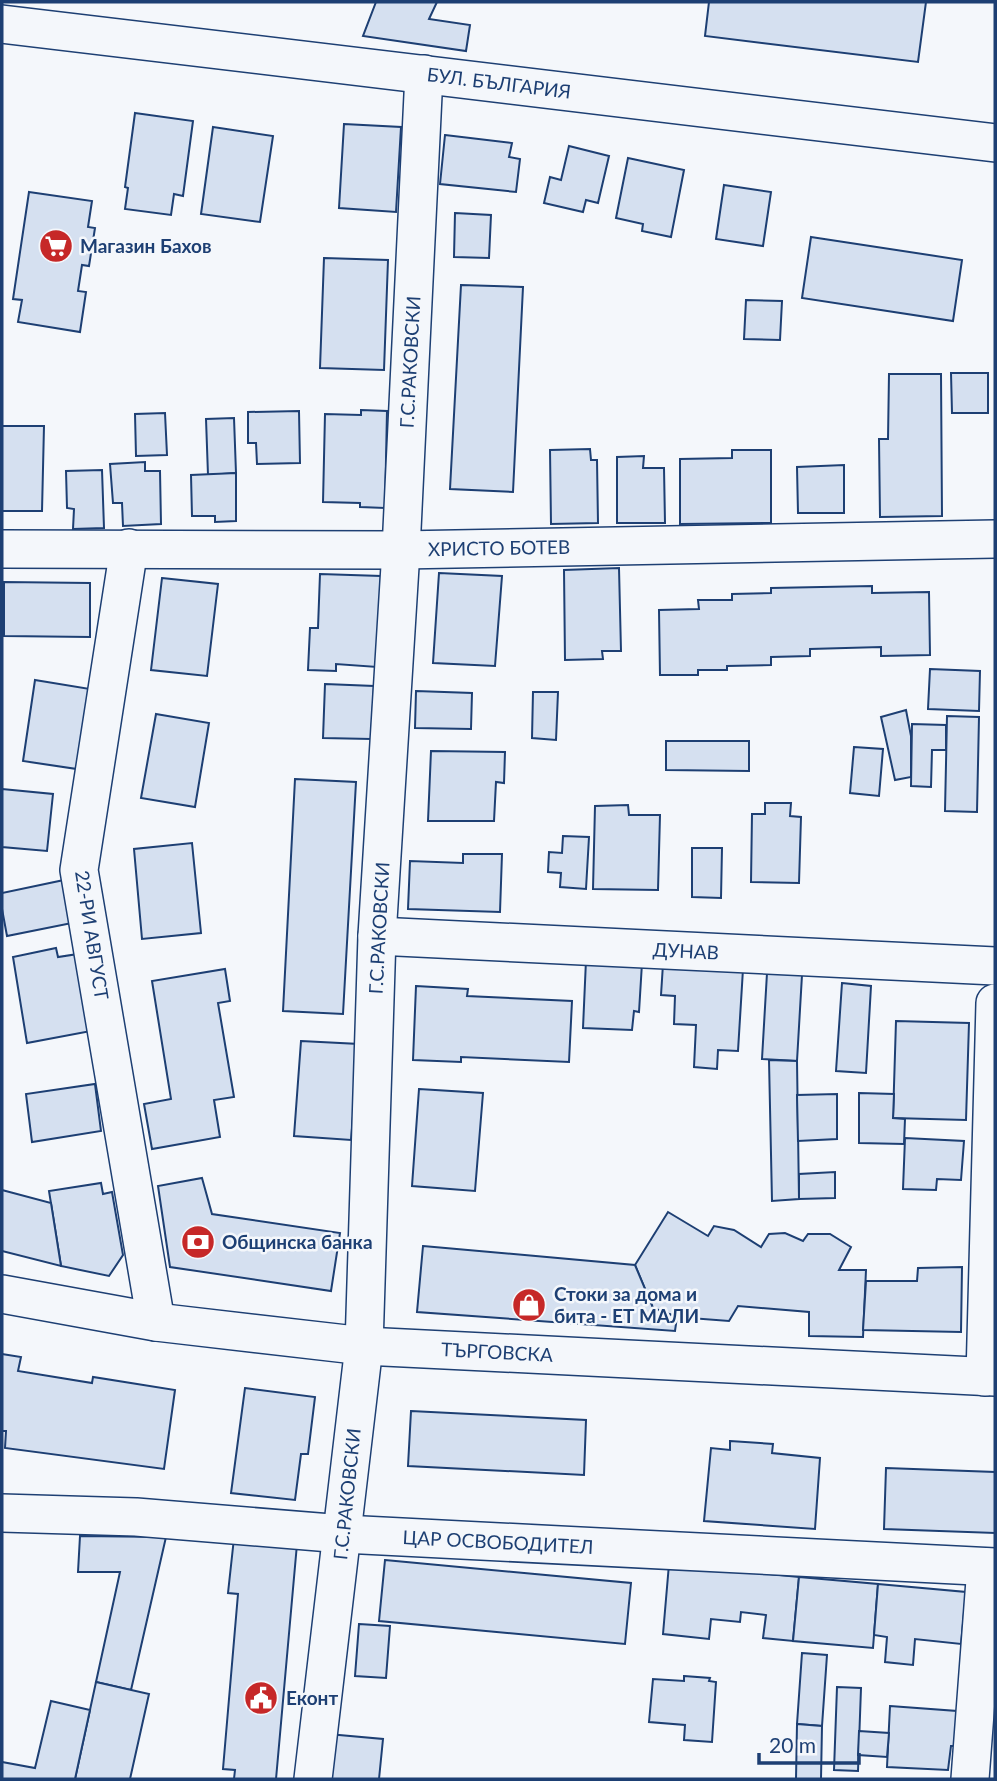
<svg xmlns="http://www.w3.org/2000/svg" width="997" height="1781" viewBox="0 0 997 1781" font-family="Lato,sans-serif">
	<rect width="100%" height="100%" fill="#f4f7fb"/>
	<!-- building -->
	<g fill="#d5e0f0" stroke="#1d3f73" stroke-width="2">
		<polygon points="376,2 437,2 429,19 470,25 466,51 363,36"/>
		<polygon points="709,2 926,2 918,62 705,36"/>
		<polygon points="135,113 193,121 183,196 174,194 171,215 125,209 128,188 125,187"/>
		<polygon points="344,124 401,127 396,212 339,208"/>
		<polygon points="213,127 273,136 260,222 201,214"/>
		<polygon points="445,135 512,143 509,157 520,159 516,192 440,184"/>
		<polygon points="569,146 609,156 598,203 586,200 583,212 544,203 550,177 561,180"/>
		<polygon points="628,158 684,170 671,237 642,231 643,224 616,218"/>
		<polygon points="724,185 771,192 763,246 716,239"/>
		<polygon points="29,192 92,201 88,227 95,228 89,266 82,265 78,291 86,292 80,332 18,322 22,300 13,299"/>
		<polygon points="455,213 491,215 489,258 454,257"/>
		<polygon points="811,237 962,260 953,321 802,298"/>
		<polygon points="324,258 388,260 384,370 320,368"/>
		<polygon points="461,285 523,287 513,492 450,489"/>
		<polygon points="746,300 782,301 780,340 744,339"/>
		<polygon points="951,373 988,373 988,413 952,413"/>
		<polygon points="889,374 941,374 942,516 880,517 879,439 888,439"/>
		<polygon points="361,410 387,411 385,508 360,507 360,503 323,502 325,414 361,415"/>
		<polygon points="299,411 300,463 257,464 256,443 248,443 248,412"/>
		<polygon points="165,413 167,455 136,456 135,414"/>
		<polygon points="234,418 236,473 208,475 206,419"/>
		<polygon points="2,426 44,426 42,511 2,511"/>
		<polygon points="590,449 591,460 597,460 598,523 551,524 550,450"/>
		<polygon points="732,450 771,450 771,523 680,524 680,459 732,458"/>
		<polygon points="644,456 643,468 664,468 665,523 617,523 617,457"/>
		<polygon points="145,462 145,471 160,471 161,524 123,526 122,503 113,503 110,464"/>
		<polygon points="844,465 844,513 798,513 797,467"/>
		<polygon points="102,470 104,528 73,529 74,509 67,508 66,471"/>
		<polygon points="236,473 236,521 215,522 215,516 192,516 191,475"/>
		<polygon points="619,568 621,651 602,651 603,659 565,660 564,570"/>
		<polygon points="439,573 502,576 495,666 433,663"/>
		<polygon points="320,574 381,576 377,667 336,664 336,671 308,670 310,628 318,628"/>
		<polygon points="162,578 218,584 207,676 151,670"/>
		<polygon points="4,582 90,583 90,637 4,636"/>
		<polygon points="872,586 872,593 929,592 930,655 881,656 881,647 810,649 810,656 771,657 771,665 727,666 727,670 698,670 698,675 660,675 659,610 699,609 698,600 732,600 732,594 771,593 771,588"/>
		<polygon points="930,669 980,671 979,711 928,709"/>
		<polygon points="35,680 90,689 77,769 23,761"/>
		<polygon points="325,684 374,686 371,739 323,738"/>
		<polygon points="416,691 472,693 471,729 415,728"/>
		<polygon points="533,692 558,692 556,740 532,738"/>
		<polygon points="906,710 911,736 911,777 895,780 881,717"/>
		<polygon points="156,714 209,723 195,807 141,798"/>
		<polygon points="947,716 979,717 977,812 945,811"/>
		<polygon points="912,724 946,725 946,750 932,750 931,787 911,786"/>
		<polygon points="666,741 749,741 749,771 666,770"/>
		<polygon points="854,747 883,749 879,796 850,793"/>
		<polygon points="431,751 505,752 504,783 496,782 494,821 428,821"/>
		<polygon points="295,779 356,782 343,1014 283,1011"/>
		<polygon points="2,789 53,794 47,851 2,847"/>
		<polygon points="765,803 791,803 790,816 801,817 799,883 751,882 752,814 765,814"/>
		<polygon points="628,805 629,815 660,815 658,890 593,889 595,806"/>
		<polygon points="563,836 589,837 586,889 560,887 561,873 548,872 549,852 562,853"/>
		<polygon points="192,843 201,933 142,939 134,849"/>
		<polygon points="692,848 722,848 721,898 692,897"/>
		<polygon points="463,854 502,854 500,912 408,909 410,861 463,863"/>
		<polygon points="64,880 72,923 7,936 2,909 2,893"/>
		<polygon points="56,948 58,957 78,954 91,1031 27,1043 13,957"/>
		<polygon points="586,960 642,963 639,1012 634,1011 632,1030 583,1028"/>
		<polygon points="663,964 743,969 738,1051 718,1050 717,1069 694,1067 696,1025 674,1024 675,996 661,995"/>
		<polygon points="225,969 230,1001 218,1003 234,1097 214,1100 220,1137 152,1149 144,1104 171,1099 152,981"/>
		<polygon points="767,973 802,975 797,1061 762,1059"/>
		<polygon points="842,983 871,986 866,1073 836,1071"/>
		<polygon points="416,986 468,989 467,996 572,1001 569,1062 461,1057 461,1062 413,1060"/>
		<polygon points="896,1021 969,1023 966,1120 893,1118"/>
		<polygon points="301,1041 359,1044 351,1140 294,1136"/>
		<polygon points="769,1060 797,1061 799,1199 772,1201"/>
		<polygon points="95,1084 101,1131 32,1142 26,1094"/>
		<polygon points="419,1089 483,1093 475,1191 412,1186"/>
		<polygon points="859,1093 894,1094 893,1118 905,1119 904,1144 859,1143"/>
		<polygon points="837,1094 837,1139 798,1141 797,1095"/>
		<polygon points="905,1138 964,1141 961,1180 937,1179 936,1190 903,1189"/>
		<polygon points="835,1172 835,1198 799,1199 799,1174"/>
		<polygon points="202,1178 212,1214 340,1233 331,1291 170,1267 158,1186"/>
		<polygon points="101,1183 103,1194 112,1192 123,1255 109,1276 61,1266 49,1191"/>
		<polygon points="2,1190 51,1203 61,1266 2,1251"/>
		<polygon points="668,1212 708,1236 714,1226 734,1230 761,1247 769,1234 785,1233 803,1241 808,1234 830,1234 851,1247 839,1270 866,1270 863,1337 809,1336 809,1312 738,1306 729,1321 677,1317 653,1308 635,1265"/>
		<polygon points="423,1246 635,1265 653,1308 677,1317 675,1331 417,1312"/>
		<polygon points="962,1267 961,1332 863,1330 866,1281 917,1281 918,1268"/>
		<polygon points="2,1354 21,1357 18,1371 92,1383 93,1377 175,1390 164,1469 5,1448 6,1431 2,1431"/>
		<polygon points="245,1388 315,1397 308,1454 301,1454 295,1500 231,1493"/>
		<polygon points="411,1411 586,1420 584,1475 408,1466"/>
		<polygon points="730,1441 773,1444 772,1453 820,1458 815,1529 704,1521 711,1448 730,1450"/>
		<polygon points="886,1468 995,1472 995,1533 884,1529"/>
		<polygon points="80,1536 166,1537 131,1690 96,1682 120,1572 78,1572"/>
		<polygon points="234,1538 297,1544 276,1779 234,1779 235,1770 223,1769 238,1594 228,1593"/>
		<polygon points="385,1560 631,1583 625,1644 379,1621"/>
		<polygon points="669,1564 799,1577 793,1641 763,1638 766,1615 741,1612 740,1622 711,1619 709,1639 663,1634"/>
		<polygon points="799,1577 878,1584 873,1648 793,1641"/>
		<polygon points="878,1584 966,1592 961,1644 915,1639 913,1665 885,1662 887,1637 874,1635"/>
		<polygon points="359,1624 390,1626 386,1678 355,1676"/>
		<polygon points="802,1653 827,1655 822,1726 797,1724"/>
		<polygon points="684,1676 710,1678 709,1681 716,1682 712,1742 684,1740 685,1725 649,1722 653,1679 684,1681"/>
		<polygon points="96,1682 149,1694 130,1779 75,1779"/>
		<polygon points="837,1687 861,1688 858,1771 834,1770"/>
		<polygon points="51,1701 90,1710 75,1779 2,1779 2,1762 35,1768"/>
		<polygon points="890,1706 957,1711 955,1746 951,1746 948,1770 887,1767"/>
		<polygon points="797,1724 822,1726 821,1779 796,1779"/>
		<polygon points="859,1731 889,1733 887,1757 858,1755"/>
		<polygon points="328,1734 383,1739 379,1779 323,1779"/>
	</g>
	<g fill="none" stroke-linecap="round" stroke-linejoin="round">
		<!-- minor casing -->
		<g stroke="#1d3f73" stroke-width="40">
			<g id="minor">
				<polyline points="2,24 995,143"/>
				<polyline points="129,548 79,870 156,1322"/>
				<polyline points="2,549 401,550 995,539"/>
				<polyline points="377,936 995,966"/>
				<polyline points="2,1294 156,1322 364,1346 995,1377"/>
				<polyline points="985,1377 995,1003"/>
				<polyline points="2,1513 136,1517 343,1534 995,1567"/>
				<polyline points="313,1779 364,1346 377,936 401,550 424,74"/>
				<polyline points="970,1779 986,1567"/>
			</g>
		</g>
		<!-- minor -->
		<use href="#minor" stroke="#f4f7fb" stroke-width="37"/>
	</g>
	<!-- icons -->
	<defs>
		<g id="supermarket-disc" transform="scale(1.75)"><circle r="9.5" fill="#c62828" stroke="#f4f7fb"/><path d="M-6-5.5h2.5l.6 2H6L4.5 2H-2.5L-4.4-4H-6ZM-1.5 3.2a1.3 1.3 0 1 0 .1 0ZM3 3.2a1.3 1.3 0 1 0 .1 0Z" fill="#fff"/></g>
		<g id="bank-disc" transform="scale(1.75)"><circle r="9.5" fill="#c62828" stroke="#f4f7fb"/><path d="M-6-4H6V4H-6ZM0-2.3a2.3 2.3 0 1 0 0 4.6a2.3 2.3 0 1 0 0-4.6Z" fill="#fff"/></g>
		<g id="shop-disc" transform="scale(1.75)"><circle r="9.5" fill="#c62828" stroke="#f4f7fb"/><path d="M-5-2.5h2.3a2.7 3.5 0 0 1 5.4 0H5L5.5 6h-11ZM-1.5-2.5h3a1.5 2.3 0 0 0-3 0Z" fill="#fff"/></g>
		<g id="civic-disc" transform="scale(1.75)"><circle r="9.5" fill="#c62828" stroke="#f4f7fb"/><path d="M-.6-6.5H3V-4.5H.6V-3L4-1V1h2V6H-6V1h2V-1L-.6-3ZM-1.2 2.5V6h2.4V2.5Z" fill="#fff"/></g>
	</defs>
	<g fill-rule="evenodd">
		<use href="#supermarket-disc" x="56" y="246"/>
		<use href="#bank-disc" x="198" y="1242"/>
		<use href="#shop-disc" x="529" y="1305"/>
		<use href="#civic-disc" x="261" y="1698"/>
	</g>
	<g text-anchor="middle" stroke-width="5" stroke-linejoin="round" paint-order="stroke">
		<!-- street labels -->
		<g font-size="19" fill="#1d3f73" stroke="#f4f7fb">
			<text transform="translate(499 83) rotate(7)" y="7">БУЛ. БЪЛГАРИЯ</text>
			<text transform="translate(410 362) rotate(-87)" y="7">Г.С.РАКОВСКИ</text>
			<text transform="translate(499 548) rotate(-1)" y="7">ХРИСТО БОТЕВ</text>
			<text transform="translate(379 928) rotate(-87)" y="7">Г.С.РАКОВСКИ</text>
			<text transform="translate(92 935) rotate(81)" y="7">22-РИ АВГУСТ</text>
			<text transform="translate(686 951) rotate(3)" y="7">ДУНАВ</text>
			<text transform="translate(497 1352) rotate(3)" y="7">ТЪРГОВСКА</text>
			<text transform="translate(347 1494) rotate(-84)" y="7">Г.С.РАКОВСКИ</text>
			<text transform="translate(498 1542) rotate(3)" y="7">ЦАР ОСВОБОДИТЕЛ</text>
		</g>
		<!-- poi labels -->
		<g font-size="19" font-weight="bold" fill="#1d3f73" stroke="#f4f7fb" text-anchor="start">
			<text x="80" y="253">Магазин Бахов</text>
			<text x="222" y="1249">Общинска банка</text>
			<text x="554" y="1301">Стоки за дома и<tspan x="554" dy="22">бита - ЕТ МАЛИ</tspan></text>
			<text x="286" y="1705">Еконт</text>
		</g>
	</g>
	<!-- border -->
	<rect width="997" height="1781" fill="none" stroke="#1d3f73" stroke-width="7"/>
	<!-- scale -->
	<path d="M759 1753v10h100v-10" fill="none" stroke="#1d3f73" stroke-width="3.5"/>
	<text x="769" y="1753" font-size="21" fill="#1d3f73" stroke="#f4f7fb" stroke-width="5" paint-order="stroke">20 m</text>
</svg>
